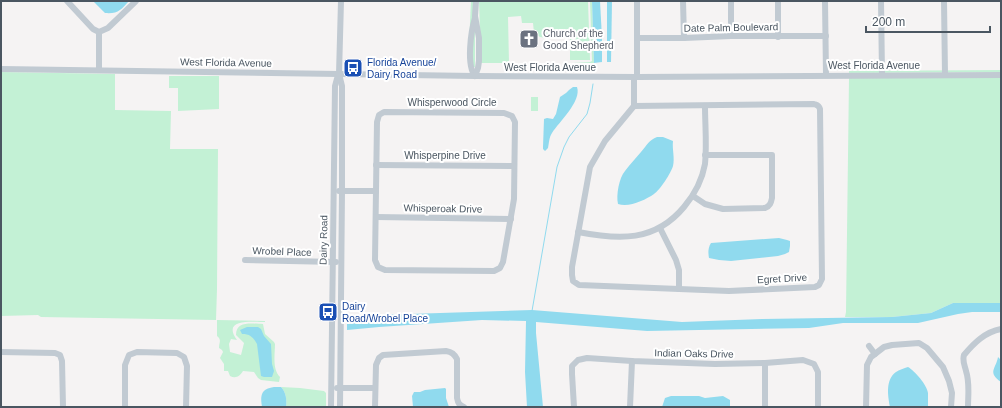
<svg xmlns="http://www.w3.org/2000/svg" width="1002" height="408" viewBox="0 0 1002 408" font-family="Arial,sans-serif">
	<rect width="100%" height="100%" fill="#f5f3f3"/>
	<!-- green -->
	<g fill="#c3f1d5">
		<polygon points="471,1 475,1 475,67 468,67"/>
		<polygon points="479,1 588,1 590,60 570,60 570,38 547,38 540,37 534,33 533,23 522,23 521,16 508,17 509,63 481,63"/>
		<polygon points="590,1 592,1 594,63 573,63 590,62 592,61"/>
		<polygon points="1001,70 1001,72 849,73 849,71"/>
		<polygon points="1,72 115,74 115,110 171,111 170,149 218,149 217,289 216,320 41,317 38,315 1,316"/>
		<polygon points="169,76 219,76 219,109 178,111 178,88 169,88"/>
		<polygon points="1001,77 1001,303 953,303 931,313 892,317 845,317 846,312 849,78"/>
		<rect x="531" y="97" width="7" height="14"/>
		<path d="M217 320 265 321V322C253 322 221 318 237 340L231 339 229 344 230 352 241 355 244 343 236 335C236 320 253 324 263 324L265 334 274 342 275 344C275 354 272 369 280 377L279 382 261 380 258 378 254 372 243 371C240 376 236 379 230 376L228 371H224V364L220 358 223 352 222 350 219 348C219 342 222 340 217 336Z"/>
		<path d="M281 387 300 388 324 391 326 393V407H286C287 400 286 392 281 387Z"/>
	</g>
	<!-- water -->
	<g fill="#90daee">
		<path d="M93 1H129C121 10 118 14 105 13Z"/>
		<polygon points="592,1 600,1 602,38 602,62 594,63"/>
		<polygon points="607,1 612,1 611,62 607,62"/>
		<path d="M573 87H577C582 101 559 122 552 133 549 137 549 144 548 148L545 151 543 149V147L544 119 547 118 553 119 556 114 560 97 566 93 569 90Z"/>
		<path d="M657 137H663L673 141C672 149 675 158 673 166 671 173 660 190 654 194 645 200 629 208 618 204 616 195 619 178 625 171 630 164 636 158 641 152 647 145 649 140 657 137Z"/>
		<path d="M779 238 787 240 790 241V246L789 252 785 254 778 256 731 261 719 260 709 258C708 252 708 248 711 243Z"/>
		<polygon points="953,303 1001,303 1001,312 972,312 958,314 918,323 843,323 809,328 647,331 536,322 536,333 543,407 527,407 525,372 526,321 482,320 379,327 347,330 347,316 532,310 682,322 762,319 892,317 931,313"/>
		<path d="M247 327H258L261 329 264 336 271 344 272 364 274 371 272 377H264L261 376 257 344C253 337 250 334 242 334L240 330Z"/>
		<path d="M998 357 1001 360V382C987 372 996 369 998 357Z"/>
		<path d="M908 367C915 371 927 385 928 393 928 398 928 403 928 407H890C888 396 885 380 896 372 899 370 904 368 908 367Z"/>
		<path d="M274 387H281C286 392 287 400 286 407H262C260 395 261 389 274 387Z"/>
		<polygon points="445,388 446,389 446,398 449,407 413,407 412,396 414,392 420,392 425,390"/>
		<polygon points="671,396 699,396 705,398 723,396 730,400 730,407 662,407 665,398"/>
	</g>
	<g fill="none" stroke-linecap="round" stroke-linejoin="round">
		<!-- stream -->
		<polyline stroke="#90daee" stroke-width="1" points="532,311 557,167 564,147 569,137 587,114 590,103 593,84"/>
		<!-- minor -->
		<g stroke="#c1cad2" stroke-width="6">
			<polyline points="67,1 93,29 99,32 108,28 136,1"/>
			<polyline points="637,1 637,77"/>
			<polyline points="683,1 684,38"/>
			<polyline points="731,1 731,36"/>
			<polyline points="778,1 778,37"/>
			<polyline points="825,1 826,75"/>
			<polyline points="881,1 882,75"/>
			<polyline points="944,1 945,75"/>
			<path d="M475 18C471 31 466 65 475 76"/>
			<polyline points="637,38 684,38 731,36 826,36"/>
			<polyline points="1,69 475,76 637,77 1001,75"/>
			<polyline points="99,70 99,32"/>
			<polyline points="475,76 478,68 479,61 479,38 475,16 476,1"/>
			<polyline points="634,77 634,106"/>
			<path d="M814 104C817 105 819 105 820 109L822 279 819 285 815 287 729 291 579 285 573 281 572 275V267L590 167 605 141 634 106Z"/>
			<polygon points="384,112 504,113 512,116 515,122 514,199 503,262 500,268 494,271 385,270 378,267 375,260 377,122 379,115"/>
			<polyline points="376,165 514,166"/>
			<polyline points="339,191 376,191"/>
			<path d="M693 196 705 204 723 209 765 208C770 206 771 203 772 198V155H705"/>
			<polyline points="376,217 511,219"/>
			<polyline points="660,228 676,260 679,270 679,289"/>
			<path d="M578 232C619 240 655 242 684 207 695 194 702 181 705 164 707 145 705 124 705 106"/>
			<polyline points="245,260 336,262"/>
			<polyline points="869,346 875,354"/>
			<polyline points="1,352 55,353 60,355 62,361 63,407"/>
			<polyline points="337,388 375,388"/>
			<polyline points="125,407 125,365 129,355 137,352 177,353 184,357 187,366 186,407"/>
			<polyline points="331,407 335,86 338,75"/>
			<polyline points="340,407 342,191 342,86 339,74 341,1"/>
			<path d="M375 407 376 365 379 358 383 355 446 351C452 352 454 354 457 359V398C458 403 459 405 464 407"/>
			<polyline points="574,407 572,374 572,366 578,360 587,358 632,361 715,364 765,363 803,360 814,364 818,372 818,407"/>
			<polyline points="630,407 632,361"/>
			<polyline points="765,407 765,363"/>
			<polyline points="866,407 867,365 871,357 884,347 892,345 919,343 927,348 943,367 949,381 952,393 951,407"/>
			<path d="M968 407C968 395 970 383 966 371 965 366 962 361 964 355 974 343 985 332 1001 329"/>
		</g>
	</g>
	<!-- icons -->
	<defs>
		<g id="church-square" transform="scale(1)"><rect x="-9" y="-9" width="18" height="18" rx="4" fill="#6b7280" stroke="#fff"/><path d="M-1.2-6h2.4v3.5h3.3v2.4h-3.3V6h-2.4V-.1h-3.3v-2.4h3.3Z" fill="#fff"/></g>
		<g id="bus-square" transform="scale(1)"><rect x="-9" y="-9" width="18" height="18" rx="4" fill="#1a4fb4" stroke="#fff"/><path d="M-5-6H5V4H4V6H2V4H-2V6H-4V4H-5ZM-3.5-4V0h7V-4ZM-3.5 1.2v1.5H-2V1.2ZM2 1.2v1.5H3.5V1.2Z" fill="#fff"/></g>
	</defs>
	<g fill-rule="evenodd">
		<use href="#church-square" x="529" y="39"/>
		<use href="#bus-square" x="353" y="68"/>
		<use href="#bus-square" x="328" y="312"/>
	</g>
	<g text-anchor="middle" stroke-width="4" stroke-linejoin="round" paint-order="stroke">
		<!-- street labels -->
		<g font-size="10" fill="#4a5661" stroke="#fff">
			<text transform="translate(731 27) rotate(-1)" y="4">Date Palm Boulevard</text>
			<text transform="translate(226 62) rotate(1)" y="4">West Florida Avenue</text>
			<text x="874" y="69">West Florida Avenue</text>
			<text x="550" y="71">West Florida Avenue</text>
			<text x="452" y="106">Whisperwood Circle</text>
			<text x="445" y="159">Whisperpine Drive</text>
			<text transform="translate(443 208) rotate(1)" y="4">Whisperoak Drive</text>
			<text transform="translate(323 240) rotate(-89)" y="4">Dairy Road</text>
			<text transform="translate(282 251) rotate(2)" y="4">Wrobel Place</text>
			<text transform="translate(782 278) rotate(-3)" y="4">Egret Drive</text>
			<text transform="translate(694 353) rotate(1)" y="4">Indian Oaks Drive</text>
		</g>
		<!-- worship labels -->
		<g font-size="10" fill="#5b616d" stroke="#fff" text-anchor="start">
			<text x="543" y="37">Church of the<tspan x="543" dy="12">Good Shepherd</tspan></text>
		</g>
		<!-- transit labels -->
		<g font-size="10" fill="#164399" stroke="#fff" text-anchor="start">
			<text x="367" y="66">Florida Avenue/<tspan x="367" dy="12">Dairy Road</tspan></text>
			<text x="342" y="310">Dairy<tspan x="342" dy="12">Road/Wrobel Place</tspan></text>
		</g>
	</g>
	<!-- border -->
	<rect width="1002" height="408" fill="none" stroke="#4a5661" stroke-width="4"/>
	<!-- scale -->
	<path d="M866 26v6h124v-6" fill="none" stroke="#4a5661" stroke-width="2"/>
	<text x="872" y="26" font-size="12" fill="#4a5661" stroke="#ffffff" stroke-width="3" paint-order="stroke">200 m</text>
</svg>
